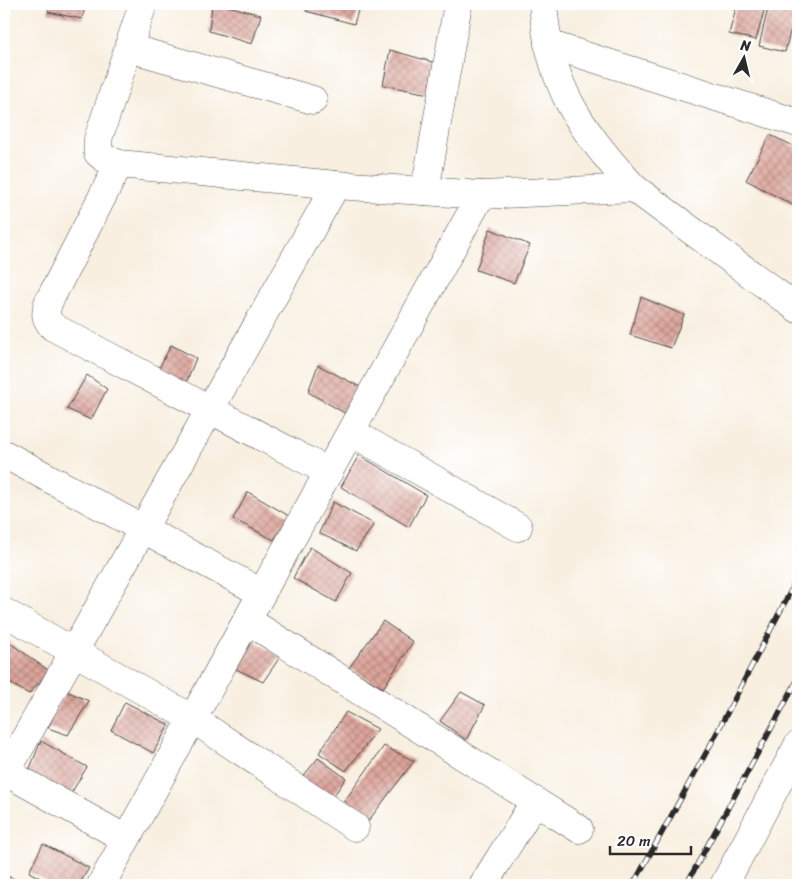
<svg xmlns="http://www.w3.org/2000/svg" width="802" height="889" viewBox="0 0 802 889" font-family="Sriracha,sans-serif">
	<defs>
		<pattern id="building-cross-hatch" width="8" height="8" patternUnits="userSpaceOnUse" patternTransform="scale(1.25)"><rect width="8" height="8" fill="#dda59b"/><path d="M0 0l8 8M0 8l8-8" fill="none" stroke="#b3877f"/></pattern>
	</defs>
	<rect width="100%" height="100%" fill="#fff"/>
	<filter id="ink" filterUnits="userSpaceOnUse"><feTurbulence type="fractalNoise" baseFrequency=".02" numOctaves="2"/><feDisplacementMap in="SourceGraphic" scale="10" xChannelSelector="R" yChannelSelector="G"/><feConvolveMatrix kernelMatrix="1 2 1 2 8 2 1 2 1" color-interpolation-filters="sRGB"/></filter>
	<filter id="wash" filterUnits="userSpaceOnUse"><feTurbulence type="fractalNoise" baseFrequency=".0096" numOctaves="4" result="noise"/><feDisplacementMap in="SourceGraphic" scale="20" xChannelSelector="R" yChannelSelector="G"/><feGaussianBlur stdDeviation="1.12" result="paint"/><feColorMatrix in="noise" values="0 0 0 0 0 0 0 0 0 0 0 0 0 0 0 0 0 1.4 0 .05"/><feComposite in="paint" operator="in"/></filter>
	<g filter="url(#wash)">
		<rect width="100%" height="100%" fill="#f8efe0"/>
		<g id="blocks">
			<!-- building -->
			<g fill="url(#building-cross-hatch)">
				<polygon points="51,4 86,4 82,19 48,12"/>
				<polygon points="212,4 221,4 261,15 252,44 209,31"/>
				<polygon points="308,4 360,4 354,24 306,11"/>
				<polygon points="737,4 766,4 756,40 729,34"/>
				<polygon points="769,4 797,4 785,52 759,46"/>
				<polygon points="390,50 436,63 429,94 383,85"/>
				<polygon points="770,135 798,148 798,208 746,180"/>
				<polygon points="490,229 530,245 514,283 476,270"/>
				<polygon points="641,297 684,315 671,348 630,335"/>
				<polygon points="171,345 196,358 184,388 157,372"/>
				<polygon points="318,365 362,388 348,415 308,392"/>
				<polygon points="87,375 107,389 91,420 67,409"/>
				<polygon points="359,455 426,495 409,527 341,487"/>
				<polygon points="248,492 289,516 274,540 233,519"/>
				<polygon points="333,502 374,524 356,551 319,533"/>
				<polygon points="310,547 352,573 336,602 293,578"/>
				<polygon points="383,621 413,642 383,688 349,668"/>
				<polygon points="6,640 49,671 29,694 4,680 4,644"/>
				<polygon points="252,640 280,657 263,682 236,669"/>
				<polygon points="66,691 89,701 68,735 48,728"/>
				<polygon points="461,692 485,705 466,740 440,721"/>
				<polygon points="125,702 169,725 153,753 111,730"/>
				<polygon points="346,712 378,729 346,771 319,753"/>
				<polygon points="41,741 87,767 67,800 26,778"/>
				<polygon points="384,746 414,761 366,824 338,810"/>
				<polygon points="318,758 346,778 326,807 297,784"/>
				<polygon points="43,844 89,868 79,885 53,885 29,872"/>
				<polygon points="4,874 25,885 4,885"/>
			</g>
		</g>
	</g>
	<g filter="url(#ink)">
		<use href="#blocks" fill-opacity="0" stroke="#4a4846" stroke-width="1"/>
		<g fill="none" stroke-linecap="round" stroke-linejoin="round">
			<!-- street casing -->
			<g stroke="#4a4846" stroke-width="29">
				<g id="street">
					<polyline points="143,4 98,139 98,153 104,158 119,164 336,185 481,195 634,188"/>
					<polyline points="548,44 798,123"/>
					<polyline points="129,48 313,100"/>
					<path d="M119 164 48 303C45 314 45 318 53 327L329 472"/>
					<polyline points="425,191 458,4"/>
					<polyline points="351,432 518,527"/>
					<polyline points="4,454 262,593"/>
					<polyline points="4,612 193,719 355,827"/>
					<polyline points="247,620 579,829"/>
					<polyline points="4,771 126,839"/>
					<polyline points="4,776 336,185"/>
					<polyline points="101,885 481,195"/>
					<polyline points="483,885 535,801"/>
					<polyline points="724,885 798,745"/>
				</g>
			</g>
			<!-- secondary casing -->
			<g stroke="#4a4846" stroke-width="29">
				<path id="secondary" d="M543 4C549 85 580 130 634 188L798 309"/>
			</g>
			<!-- street -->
			<use href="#street" stroke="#fff" stroke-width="28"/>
			<!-- secondary -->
			<use href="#secondary" stroke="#fff" stroke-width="28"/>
			<!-- rail casing -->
			<g stroke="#2b2b2b" stroke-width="5.5">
				<g id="rail">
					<polyline points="633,885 712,742 798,577"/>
					<polyline points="686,885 798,679"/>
				</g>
			</g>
			<!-- rail -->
			<use href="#rail" stroke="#fff" stroke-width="4" stroke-dasharray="11" stroke-linecap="butt"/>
		</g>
	</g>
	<!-- margin -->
	<rect width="802" height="889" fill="none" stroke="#fff" stroke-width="20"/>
	<!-- north arrow -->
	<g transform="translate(744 58) rotate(8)" stroke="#ffffff" stroke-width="4" paint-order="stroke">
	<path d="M0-4L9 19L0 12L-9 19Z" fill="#2b2b2b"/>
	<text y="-8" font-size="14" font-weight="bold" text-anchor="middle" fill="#2b2b2b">N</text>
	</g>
	<!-- scale -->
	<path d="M610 846v8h81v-8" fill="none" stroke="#2b2b2b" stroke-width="2.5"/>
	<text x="617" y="846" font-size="15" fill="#2b2b2b" stroke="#ffffff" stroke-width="4" paint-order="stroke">20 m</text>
</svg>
